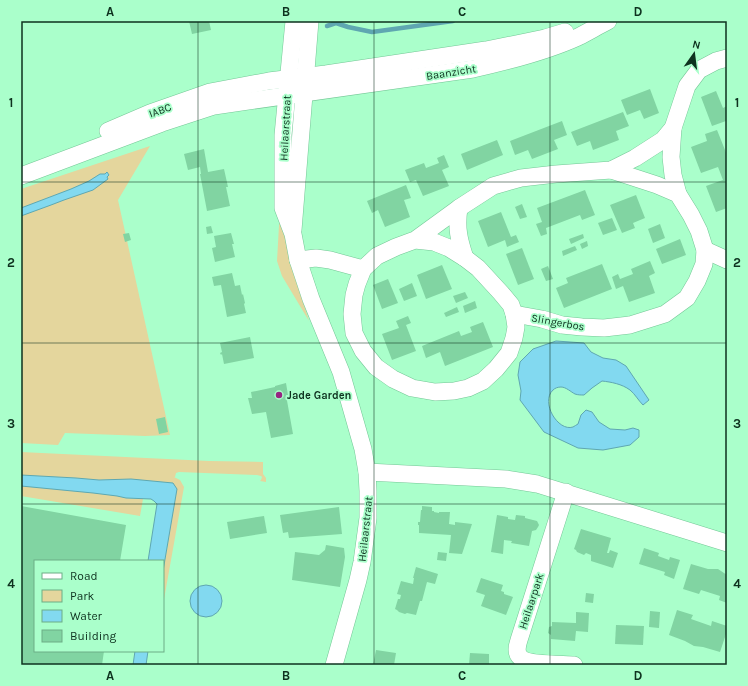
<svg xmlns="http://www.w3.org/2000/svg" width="748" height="686" viewBox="0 0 748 686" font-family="Karla,sans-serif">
	<rect width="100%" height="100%" fill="#aaffcb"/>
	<!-- green -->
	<g fill="#e4d69d">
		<path d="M150 146 118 200 170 435 145 436 65 433 58 445 21 443V216L51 205 64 200 105 174C97 174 92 180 85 183 64 192 43 200 21 208V189Z"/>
		<polygon points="280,208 288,252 309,321 282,276 277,261"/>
		<polygon points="21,452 209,461 263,462 263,474 266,478 266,482 260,481 261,480 262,477 261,476 257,475 179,472 176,473 175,477 174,477 180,480 184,487 163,605 163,571 168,544 173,483 131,479 99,480 76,478 21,475"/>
		<polygon points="21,486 93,493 117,496 126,498 143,499 140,516 21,496"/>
	</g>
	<!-- water -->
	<g fill="#82d9f0" stroke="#5fa7b1">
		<polygon points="107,172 109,175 107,177 108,179 93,190 64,200 51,205 21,216 21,208 71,189 89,181 100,174 105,174"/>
		<path d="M556 341 584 343 591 352 603 358 616 360 626 366 649 400 643 405C638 400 635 394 630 390 622 384 611 382 602 381L592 388 584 395C581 395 578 395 575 394 571 392 566 387 561 387 558 387 555 388 553 390 540 402 558 432 573 427 575 426 576 425 578 424L581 415 586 410 592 412 599 422 610 429 625 430 633 428 639 430V437L630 445 603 450 578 448 544 432 520 400 521 391 518 375 520 362 533 349Z"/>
		<polygon points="21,475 76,478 99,480 131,479 173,483 177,489 163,571 163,561 148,561 157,504 154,501 151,499 126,498 117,496 93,493 21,486"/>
		<circle cx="206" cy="601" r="16"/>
		<polygon points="135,651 148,651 146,665 133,665"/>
	</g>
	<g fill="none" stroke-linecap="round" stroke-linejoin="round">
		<!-- stream -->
		<polyline stroke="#5fa7b1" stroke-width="4.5" points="327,26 336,23 348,27 372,32 453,21"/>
	</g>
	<!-- building -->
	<g fill="#81d4a2">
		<polygon points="189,21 209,21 211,30 192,34"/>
		<polygon points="650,89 659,113 644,119 640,110 627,115 621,100"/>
		<polygon points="716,91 723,108 727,106 727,124 726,121 712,126 701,97"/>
		<polygon points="623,112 629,126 616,131 619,140 593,150 590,141 577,146 571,132"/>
		<polygon points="562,121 567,135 554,140 558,149 532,159 528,150 515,155 510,141"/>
		<polygon points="717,130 727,155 727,208 716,212 706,186 723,180 718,167 701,173 691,147 707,141 705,134"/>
		<polygon points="497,140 503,155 467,170 461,154"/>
		<polygon points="204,149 208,172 224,169 228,187 226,187 230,206 207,211 200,174 201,174 200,167 188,170 184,154"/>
		<polygon points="444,155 449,167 442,170 449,186 423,196 416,180 410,182 405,170 424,163 426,168 439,163 437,158"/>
		<polygon points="406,185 411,198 404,200 410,217 385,227 378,210 372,213 367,201"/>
		<polygon points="585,190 595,215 582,220 580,215 546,228 547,234 541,236 536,224 542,222 537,208"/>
		<polygon points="636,195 645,218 633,223 635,228 622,233 610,205"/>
		<polygon points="522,204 527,217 520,219 515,207"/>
		<polygon points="501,212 511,237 516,235 519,242 507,247 505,240 488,247 478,221"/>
		<polygon points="612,218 617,230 603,235 598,223"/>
		<polygon points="660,224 665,238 653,243 648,229"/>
		<polygon points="211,226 213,233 207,234 206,227"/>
		<polygon points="129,233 131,240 125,242 123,234"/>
		<polygon points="231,233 234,244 232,244 235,257 215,262 212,248 216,247 214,236"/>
		<polygon points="583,234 584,238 571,244 569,239"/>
		<polygon points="680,239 686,255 662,264 656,249"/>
		<polygon points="587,241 588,246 582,249 580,244"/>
		<polygon points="575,246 577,250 563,256 562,251"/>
		<polygon points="522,248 534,279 518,285 506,254"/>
		<polygon points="650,261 655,273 649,276 655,293 629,302 623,286 616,289 612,277 618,274 620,279 633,274 631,269"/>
		<polygon points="602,264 612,289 564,308 556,288 568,283 566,278"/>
		<polygon points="442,265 452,289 426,299 417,275"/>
		<polygon points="548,266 553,279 546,281 541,269"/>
		<polygon points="232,273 235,286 240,285 242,295 243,294 245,303 244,304 246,313 227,317 221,285 214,286 212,277"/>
		<polygon points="388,279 398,303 382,309 373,285"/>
		<polygon points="412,283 417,296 404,301 399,289"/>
		<polygon points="465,292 468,298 456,303 453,296"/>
		<polygon points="475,301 477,308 465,313 463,306"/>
		<polygon points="457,307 459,312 446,317 444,313"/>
		<polygon points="408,316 411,323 406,325 416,351 392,360 382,334 399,328 396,321"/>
		<polygon points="483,322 493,347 445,366 440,352 426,358 422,346 459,331 461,336 472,332 470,327"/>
		<polygon points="250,337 254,358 224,364 222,354 221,355 220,353 222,352 220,343"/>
		<polygon points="286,383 288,395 286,395 293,434 271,438 266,412 252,414 248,398 252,398 251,392 275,387 275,386"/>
		<polygon points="165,417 168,432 159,434 156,419"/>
		<polygon points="21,506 126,525 120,561 35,561 35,651 104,651 102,665 21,665"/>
		<polygon points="422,506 432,507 432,511 434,511 434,512 439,513 439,512 450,512 449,524 455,525 455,522 472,524 462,554 449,553 451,535 419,533 419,525 418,525 418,522 420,522 421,510 422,510"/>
		<polygon points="339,507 342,534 289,538 288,532 283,533 280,515"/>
		<polygon points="497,515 508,517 508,519 515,520 516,515 525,516 525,518 537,521 539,525 538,527 536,530 532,531 529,546 511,543 512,541 504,540 503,554 491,552"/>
		<polygon points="264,516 267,533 230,539 227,522"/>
		<polygon points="581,529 611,538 607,553 609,553 610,550 618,553 613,568 591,561 591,555 586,553 584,555 577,552 576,550 574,549"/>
		<polygon points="326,545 344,548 345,557 340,587 292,580 295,552 319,555 325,550"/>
		<polygon points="644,548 659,553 658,556 669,560 670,557 680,560 674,579 664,575 665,572 639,564"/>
		<polygon points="438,552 447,553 446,561 437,560"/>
		<polygon points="691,564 708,569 718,569 727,575 727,603 719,600 720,596 701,590 699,594 683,589"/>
		<polygon points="416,567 438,574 435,584 427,582 422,601 420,601 416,615 407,613 405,614 399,612 397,610 395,609 398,599 400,599 401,595 397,594 401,581 413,584 414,578 413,578"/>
		<polygon points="481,578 503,585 501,591 504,592 504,594 513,597 506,615 481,606 485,595 476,592"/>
		<polygon points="586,593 594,594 593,603 585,602"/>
		<polygon points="677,610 693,615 691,619 711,626 712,621 727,626 727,631 720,652 703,647 694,646 685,641 669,635"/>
		<polygon points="650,611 660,612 659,628 649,627"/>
		<polygon points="576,612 589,613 588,632 576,631 575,641 551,639 551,635 548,633 549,627 552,626 552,622 576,623"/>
		<polygon points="616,625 644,626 643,645 615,644"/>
		<polygon points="376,650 396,653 394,665 373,665"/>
		<polygon points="470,653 489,654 489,665 469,665"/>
	</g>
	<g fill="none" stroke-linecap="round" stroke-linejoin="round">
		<!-- minor casing -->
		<g stroke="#74c796" stroke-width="18">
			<g id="minor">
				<polyline points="294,21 283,135 283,208 293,234 298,260 311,299 341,372 363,449 367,472 368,491 368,518 362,562 358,580 334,665"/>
				<polyline points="673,128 671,157 673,175 678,194"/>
				<polyline points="108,131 150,113 210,92 269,81 326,74 486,50 516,44 545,38 565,32"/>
				<path d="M21 176 162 123 214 106 473 69C509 61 545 52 578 37 588 32 598 26 608 21"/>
				<path d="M459 208C456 228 459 240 465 258"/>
				<polyline points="293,230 310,21"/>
				<polyline points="415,240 434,242 449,248 465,258 478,268 501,293 511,305 514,314 516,327 514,338 509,353 496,369 483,381 468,388 454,391 435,392 412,388 393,379 376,367 363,351 354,333 352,314 354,295 357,284 363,269 377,256 396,247 415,240 459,208 493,186 521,178 556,174 611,170 635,158 663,140 673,128 687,86 699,70 716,61 727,58"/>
				<polyline points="705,250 727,260"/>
				<polyline points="298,260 316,258 330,260 363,269"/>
				<polyline points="514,314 542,319 562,325 582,327 604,328 630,325 665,314 687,298 697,281 704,264 705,250 699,231 691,215 678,194 657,185 611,170"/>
				<polyline points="367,472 506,479 537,484 727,543"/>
				<path d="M566 492 519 640C517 646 515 653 521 658 528 665 563 664 574 665"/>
			</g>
		</g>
		<!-- minor -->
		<use href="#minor" stroke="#fff" stroke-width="17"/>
	</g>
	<!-- grid -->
	<path fill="none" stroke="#0e321f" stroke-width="1" stroke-opacity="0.55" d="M198 21V665M374 21V665M550 21V665M21 182H727M21 343H727M21 504H727"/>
	<!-- markers -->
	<circle fill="#962381" stroke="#aaffcb" stroke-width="1.5" cx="279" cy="395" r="4"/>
	<g text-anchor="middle" stroke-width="3.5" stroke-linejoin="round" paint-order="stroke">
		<!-- street labels -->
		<g font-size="11" fill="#0e321f" stroke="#aaffcb">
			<text transform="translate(451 72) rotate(-9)" y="4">Baanzicht</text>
			<text transform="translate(160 110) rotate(-20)" y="4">IABC</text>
			<text transform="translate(285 128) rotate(-87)" y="4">Heilaarstraat</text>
			<text transform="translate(558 322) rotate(10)" y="4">Slingerbos</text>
			<text transform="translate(365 529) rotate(-84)" y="4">Heilaarstraat</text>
			<text transform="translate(531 601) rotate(-72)" y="4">Heilaarpark</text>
		</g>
		<!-- poi labels -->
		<g font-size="11" font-weight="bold" fill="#0e321f" stroke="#aaffcb" text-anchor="start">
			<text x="287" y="399">Jade Garden</text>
		</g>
	</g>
	<!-- border -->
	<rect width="748" height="686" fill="none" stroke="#aaffcb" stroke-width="44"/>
	<!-- legend -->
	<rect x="34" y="560" width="130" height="92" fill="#aaffcb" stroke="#6cad86"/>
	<rect x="42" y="573" width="20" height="6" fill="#ffffff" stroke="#6cad86"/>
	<text x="70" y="580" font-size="12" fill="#0e321f">Road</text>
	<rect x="42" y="590" width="20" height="12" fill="#e4d69d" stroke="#6cad86"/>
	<text x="70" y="600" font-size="12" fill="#0e321f">Park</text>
	<rect x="42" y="610" width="20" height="12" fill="#82d9f0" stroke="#6cad86"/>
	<text x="70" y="620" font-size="12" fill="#0e321f">Water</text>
	<rect x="42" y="630" width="20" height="12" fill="#81d4a2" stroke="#6cad86"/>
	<text x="70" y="640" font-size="12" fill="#0e321f">Building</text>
	<!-- north arrow -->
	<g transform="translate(694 54) rotate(14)" stroke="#aaffcb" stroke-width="3" paint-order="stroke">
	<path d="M0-3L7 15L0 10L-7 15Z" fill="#0e321f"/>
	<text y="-6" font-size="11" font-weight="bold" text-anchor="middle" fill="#0e321f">N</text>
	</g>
	<rect x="22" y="22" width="704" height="642" fill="none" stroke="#0e321f" stroke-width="1.5"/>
	<g font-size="13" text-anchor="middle" font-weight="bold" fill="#0e321f">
		<text x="110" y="16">A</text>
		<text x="286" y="16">B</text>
		<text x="462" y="16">C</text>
		<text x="638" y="16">D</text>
		<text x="11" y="107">1</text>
		<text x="737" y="107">1</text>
		<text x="11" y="267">2</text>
		<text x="737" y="267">2</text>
		<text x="11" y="428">3</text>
		<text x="737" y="428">3</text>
		<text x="11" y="588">4</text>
		<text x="737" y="588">4</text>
		<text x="110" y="680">A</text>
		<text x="286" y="680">B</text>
		<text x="462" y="680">C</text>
		<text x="638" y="680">D</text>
	</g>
</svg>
